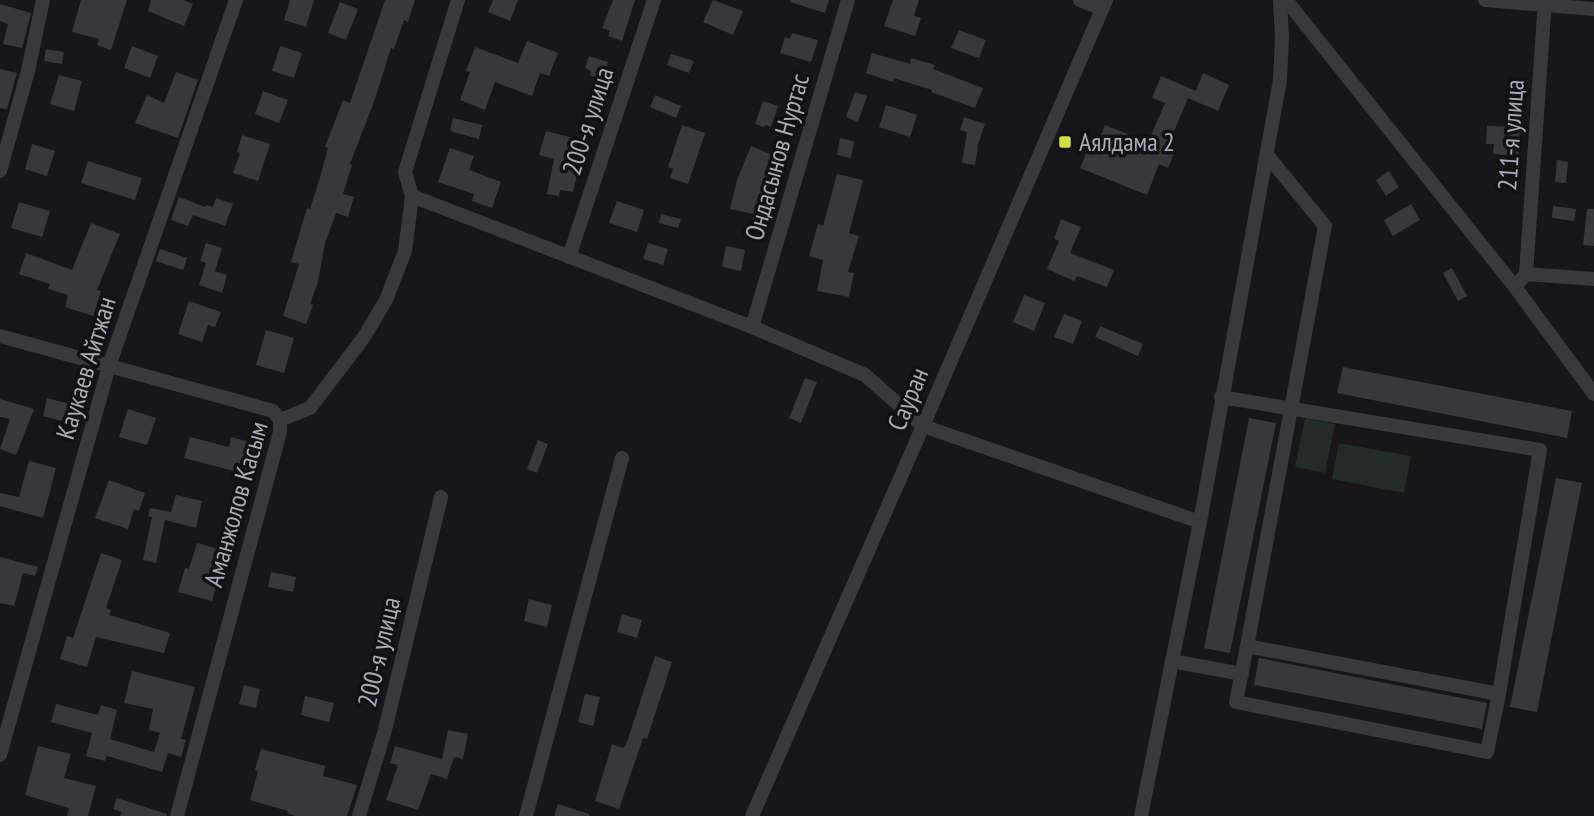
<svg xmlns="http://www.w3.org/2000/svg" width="1594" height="816" viewBox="0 0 1594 816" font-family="'PT Sans Narrow',sans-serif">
	<rect width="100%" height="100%" fill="#171618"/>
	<!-- green -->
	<g fill="#232a27">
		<polygon points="1305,418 1335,424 1325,473 1295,467"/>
		<polygon points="1339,443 1411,456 1404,493 1332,479"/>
	</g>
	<!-- building -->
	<g fill="#38373a">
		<polygon points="81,0 127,0 111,50 97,45 99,39 72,32"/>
		<polygon points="151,0 183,0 193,4 184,26 148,11"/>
		<polygon points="290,0 314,0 306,27 284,20"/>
		<polygon points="385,0 415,0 408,22 404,20 394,49 391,48 375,99 350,164 352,165 343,194 354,197 348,217 336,213 325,243 318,282 310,304 313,305 306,324 283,316 299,264 291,262 307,208 310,209 318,184 328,148 325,147 343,100 350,103"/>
		<polygon points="493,0 518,0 510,21 488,12"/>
		<polygon points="613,0 635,0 622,41 608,36 610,31 602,28"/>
		<polygon points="713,0 743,11 733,35 703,22"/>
		<polygon points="791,0 829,0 825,13 790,2"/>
		<polygon points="893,0 919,0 914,16 921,18 915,36 884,26"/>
		<polygon points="340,2 358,9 346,40 328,33"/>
		<polygon points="0,4 31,13 22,48 3,44 8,24 0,21"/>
		<polygon points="959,30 986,40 979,58 951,48"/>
		<polygon points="792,33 818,40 811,62 780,53 785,37 790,39"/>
		<polygon points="527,41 558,53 549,76 540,73 532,96 495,82 485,110 460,100 470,72 466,71 475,47 518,63"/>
		<polygon points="132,46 158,56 150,78 124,68"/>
		<polygon points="280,46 302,53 294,78 272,71"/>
		<polygon points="46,49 64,52 62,64 44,61"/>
		<polygon points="872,53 910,64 911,58 935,65 933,69 983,88 975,108 931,92 932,90 894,78 893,82 866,73"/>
		<polygon points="671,54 694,61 689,73 667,65"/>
		<polygon points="589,56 608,62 602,80 590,75 591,71 585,68"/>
		<polygon points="0,69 17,73 7,109 0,108"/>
		<polygon points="176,72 198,80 178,138 135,123 147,95 164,103"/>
		<polygon points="1203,73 1229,85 1218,111 1188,98 1166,150 1174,153 1168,168 1159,164 1147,195 1080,168 1090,144 1096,147 1105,125 1148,142 1165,103 1152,98 1161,76 1196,91"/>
		<polygon points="59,75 82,81 74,111 50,104"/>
		<polygon points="263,91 288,100 279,123 255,114"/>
		<polygon points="855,92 867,96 858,122 846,117"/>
		<polygon points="655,95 681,106 676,118 650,107"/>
		<polygon points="763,101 778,106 771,127 766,125 764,127 755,124"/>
		<polygon points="886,105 917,115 910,137 879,127"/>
		<polygon points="964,117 985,124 977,147 978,147 975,165 962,163 967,132 960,130"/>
		<polygon points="453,118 482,125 479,139 450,131"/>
		<polygon points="682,125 705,133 688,184 670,178 673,169 668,167"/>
		<polygon points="1487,126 1520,127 1518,156 1493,154 1494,144 1486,144"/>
		<polygon points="546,131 581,140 573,169 578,170 573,192 560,190 559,196 547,194 554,159 539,155"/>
		<polygon points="242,135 270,144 258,181 233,173 240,153 237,152"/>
		<polygon points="840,138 854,141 851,158 837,155"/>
		<polygon points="32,144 55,151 47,176 25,169"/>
		<polygon points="751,146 777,157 761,194 758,215 730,209 737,180"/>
		<polygon points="450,148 474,156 469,170 501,182 492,208 472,201 474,194 438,182"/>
		<polygon points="1557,160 1568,162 1566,183 1555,182"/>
		<polygon points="88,161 142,178 135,200 81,183"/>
		<polygon points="1389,171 1399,187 1386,196 1376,180"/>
		<polygon points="837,174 863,180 849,233 859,236 848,272 854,273 849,297 817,291 823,260 809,256 818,224 823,226"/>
		<polygon points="179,197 205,207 206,205 213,207 216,198 233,204 225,226 193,215 188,226 171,220"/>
		<polygon points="617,201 644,210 637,232 609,223"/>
		<polygon points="19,202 50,211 42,237 11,228"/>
		<polygon points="1411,204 1420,220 1393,236 1384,220"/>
		<polygon points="1553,206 1576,209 1574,221 1552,218"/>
		<polygon points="1587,209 1594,209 1594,246 1583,245"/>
		<polygon points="661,214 681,219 678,228 659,223"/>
		<polygon points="1061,219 1081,227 1070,253 1114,270 1107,287 1077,276 1074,281 1047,269 1059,241 1054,239"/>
		<polygon points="91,223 120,234 97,290 101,291 93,316 65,307 68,295 48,289 50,284 19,274 26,253 72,270"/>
		<polygon points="206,243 222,248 215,271 227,275 222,293 199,285 206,263 200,261"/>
		<polygon points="648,243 668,249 663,265 643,259"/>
		<polygon points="726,246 745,250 741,271 722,267"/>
		<polygon points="160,249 187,258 183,270 156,261"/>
		<polygon points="1452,268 1467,296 1458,301 1443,273"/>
		<polygon points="1024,295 1045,303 1034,331 1013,322"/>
		<polygon points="189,301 221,312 215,327 208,325 202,342 178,334"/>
		<polygon points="1064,314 1082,321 1073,344 1054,337"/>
		<polygon points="1100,326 1143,344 1138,356 1095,337"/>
		<polygon points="266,330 294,338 284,373 256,365"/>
		<polygon points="1343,367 1572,411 1567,438 1337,393"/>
		<polygon points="805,378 817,382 801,423 789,418"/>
		<polygon points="47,398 70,404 66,422 43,416"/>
		<polygon points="0,399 34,409 16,455 0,449 10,419 0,417"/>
		<polygon points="128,409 156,418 147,445 119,437"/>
		<polygon points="1249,418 1276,423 1230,653 1204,648"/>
		<polygon points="190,437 229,447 231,437 261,445 253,476 184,458"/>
		<polygon points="538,440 548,444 537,473 527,469"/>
		<polygon points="29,461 56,468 43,518 0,506 0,493 19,497"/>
		<polygon points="1556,478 1582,483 1537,712 1510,707"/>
		<polygon points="109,480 145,493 139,511 134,509 128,529 95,518"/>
		<polygon points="176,495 202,501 196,528 165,520 156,563 143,560 152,517 148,516 150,508 171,512"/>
		<polygon points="197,543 222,550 215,576 219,577 212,601 178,592 185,568 189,569"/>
		<polygon points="101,553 122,560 106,608 111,610 109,615 170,633 164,653 96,637 87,667 60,659 67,636 73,638"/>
		<polygon points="0,557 38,567 35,576 23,573 14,606 0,603"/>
		<polygon points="271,572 296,577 293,592 268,587"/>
		<polygon points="529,599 552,605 547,627 524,621"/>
		<polygon points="622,614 642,620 637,638 617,632"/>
		<polygon points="655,656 672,662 647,739 643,738 619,809 595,801 612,744 623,748 626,745"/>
		<polygon points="1259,658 1487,703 1482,729 1254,685"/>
		<polygon points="132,671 195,687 181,739 186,740 181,757 168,753 162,772 107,756 105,761 86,756 92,733 51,722 56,704 98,715 101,705 117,710 110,739 154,752 160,733 149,730 153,709 124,703"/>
		<polygon points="244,685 260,689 256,708 239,704"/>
		<polygon points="585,694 600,697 593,726 578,722"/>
		<polygon points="305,696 334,703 329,722 301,715"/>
		<polygon points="448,730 468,734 463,759 454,757 447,779 431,774 418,810 386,800 398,765 390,763 395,746 442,759"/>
		<polygon points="38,746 71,754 64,778 96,786 88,816 67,816 69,808 25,795"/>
		<polygon points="261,749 325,766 323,776 357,785 347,816 295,816 287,813 288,811 250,800 258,771 255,770"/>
		<polygon points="117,798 167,814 167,816 120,816 121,812 113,809"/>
		<polygon points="558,804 589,814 589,816 554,816"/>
	</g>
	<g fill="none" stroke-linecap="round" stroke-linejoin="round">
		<!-- minor -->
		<g stroke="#39383d" stroke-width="14">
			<polyline points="1080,0 1102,9"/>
			<polyline points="1286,0 1515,287 1594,394"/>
			<polyline points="1485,0 1594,9"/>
			<polyline points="0,171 28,71 43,0"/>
			<polyline points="412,196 752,327 865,375 923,426 1200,522"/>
			<polyline points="569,257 654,0"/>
			<polyline points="1526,274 1545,0"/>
			<polyline points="1520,281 1526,274 1594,279"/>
			<polyline points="752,327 848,0"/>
			<polyline points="0,336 273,411 280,420"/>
			<polyline points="1221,397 1540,450 1499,694 1247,646 1325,226 1267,155"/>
			<polyline points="1247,646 1236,702 1487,752 1499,694"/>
			<polyline points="1172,661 1242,674"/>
			<polyline points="0,755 109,366 236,0"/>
			<polyline points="177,816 280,432 280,420 310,408 364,337 386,300 405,251 412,196 405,172 458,0"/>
			<polyline points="359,816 385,730 441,497"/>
			<polyline points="526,816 622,458"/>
			<polyline points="752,816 923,426 1106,0"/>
			<polyline points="1141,816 1200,522 1280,80 1282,37 1280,0"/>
		</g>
	</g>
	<!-- markers -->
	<rect fill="#cedf48" stroke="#121113" stroke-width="2.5" x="1058" y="135" width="14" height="14" rx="3.5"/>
	<g text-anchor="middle" stroke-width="7" stroke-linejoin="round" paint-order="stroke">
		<!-- street labels -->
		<g font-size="26" fill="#acaab7" stroke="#121113">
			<text transform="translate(588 121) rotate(-72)" y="9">200-я улица</text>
			<text transform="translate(1511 135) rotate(-86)" y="9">211-я улица</text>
			<text transform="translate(777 157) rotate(-74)" y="9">Ондасынов Нуртас</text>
			<text transform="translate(86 368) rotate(-73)" y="9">Каукаев Айтжан</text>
			<text transform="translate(908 399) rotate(-67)" y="9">Сауран</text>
			<text transform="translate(236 504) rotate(-74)" y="9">Аманжолов Касым</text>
			<text transform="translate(379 652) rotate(-77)" y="9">200-я улица</text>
		</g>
		<!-- poi labels -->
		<g font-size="26" fill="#acaab7" stroke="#121113" text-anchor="start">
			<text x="1079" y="151">Аялдама 2</text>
		</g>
	</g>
</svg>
